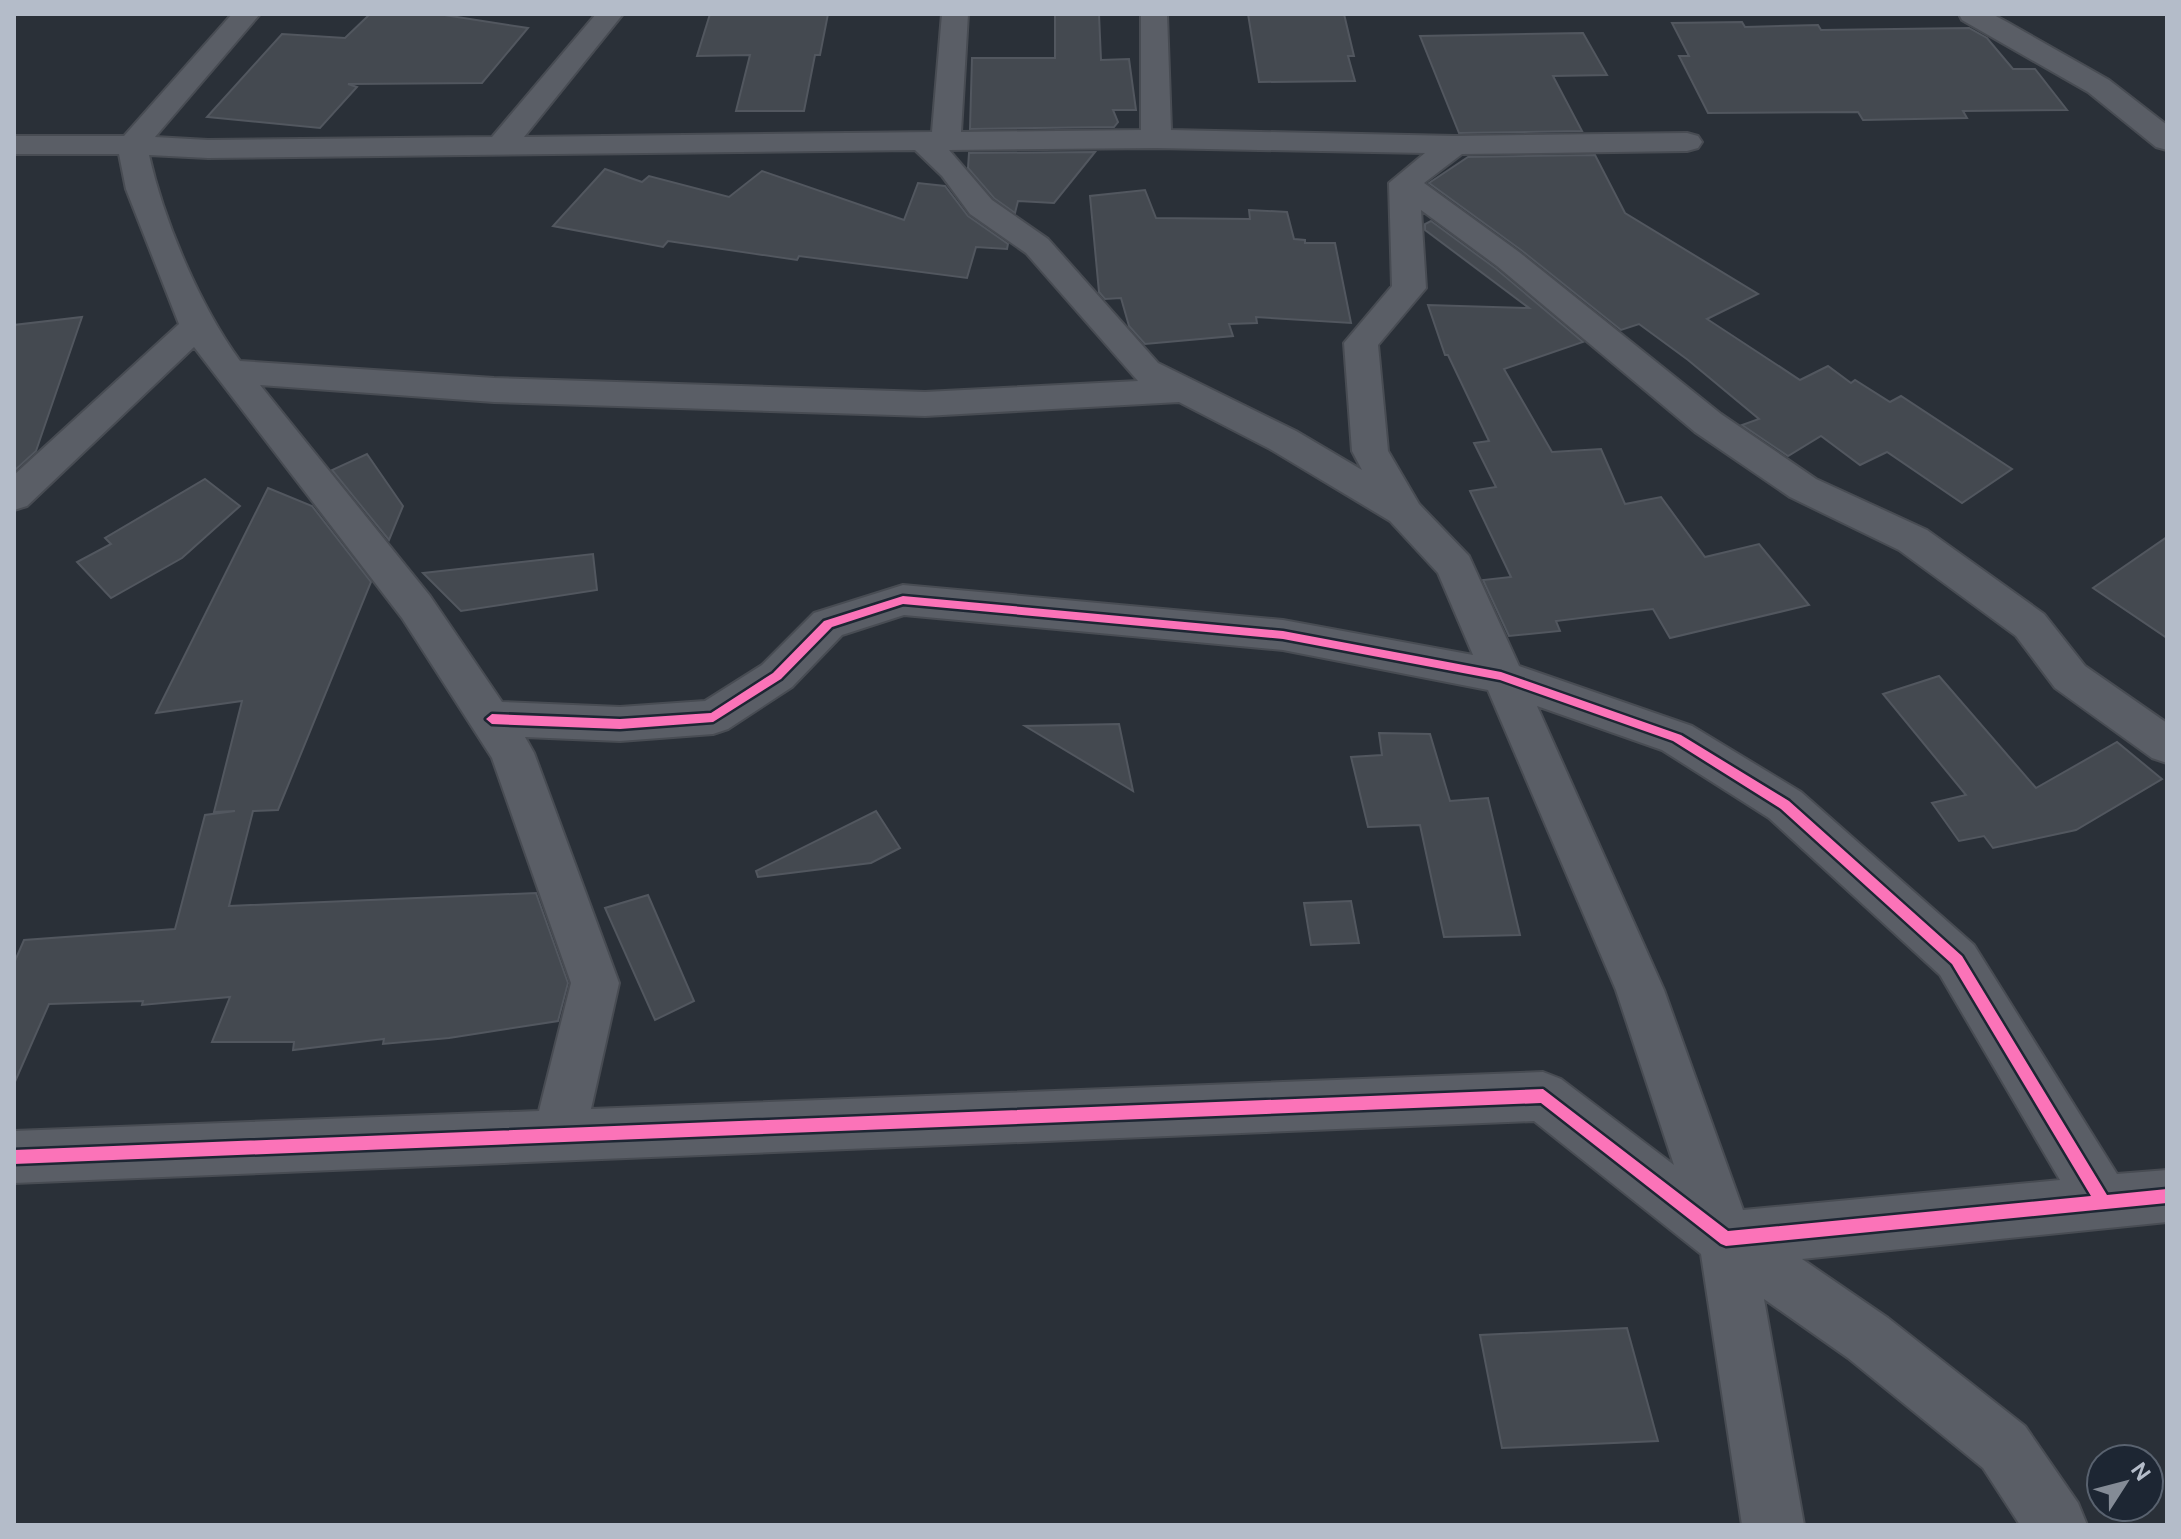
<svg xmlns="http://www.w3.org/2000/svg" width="2181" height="1539" viewBox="0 0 2181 1539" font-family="'DM Sans',sans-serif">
	<rect width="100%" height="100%" fill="#2a3038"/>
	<!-- building -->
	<g fill="#444950" stroke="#52575f" stroke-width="2">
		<polygon points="370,14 438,14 528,28 482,83 348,84 357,87 320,128 207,117 282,34 345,38"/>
		<polygon points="710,14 828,14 820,55 815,55 804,111 736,111 750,55 697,56"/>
		<polygon points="1055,14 1099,14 1101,60 1129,59 1136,110 1113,110 1118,122 1114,127 970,129 972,58 1055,58"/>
		<polygon points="1248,14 1344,14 1354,56 1348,56 1355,81 1259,82"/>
		<polygon points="1742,22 1745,27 1818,25 1821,30 1969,28 1987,38 2013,69 2035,69 2067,110 1963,111 1967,118 1863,120 1858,112 1708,113 1679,56 1689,56 1672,23"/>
		<polygon points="1583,33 1607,75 1553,76 1582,131 1459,133 1420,36"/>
		<polygon points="1095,152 1054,203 1018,201 1015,213 994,198 968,168 969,153"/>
		<polygon points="1595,155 1625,213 1758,294 1707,319 1800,380 1828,366 1851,383 1855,380 1890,402 1901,396 2012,469 1962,503 1887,452 1860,465 1821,436 1788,456 1742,425 1759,419 1688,360 1639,324 1621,330 1521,250 1429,183 1468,157"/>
		<polygon points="605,169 642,182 649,176 729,197 762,171 904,220 918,183 945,186 968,216 1008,244 1007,249 976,247 967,278 799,256 797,260 668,241 663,247 553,226"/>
		<polygon points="1145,190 1156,218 1250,219 1249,210 1287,212 1294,239 1305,240 1305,243 1335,243 1351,323 1256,317 1257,323 1229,324 1233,336 1145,344 1129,326 1121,298 1105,299 1099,292 1090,196"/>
		<polygon points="1431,221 1495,268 1583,342 1504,369 1552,452 1601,449 1625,504 1661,497 1705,557 1759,544 1809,605 1670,638 1653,609 1556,621 1560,631 1509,636 1483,580 1511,577 1470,491 1496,487 1474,443 1489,441 1448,355 1445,355 1428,305 1529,308 1425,230 1425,224"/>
		<polygon points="82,317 36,451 14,471 14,325"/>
		<polygon points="367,454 403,506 389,540 332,470"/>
		<polygon points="205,479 240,506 182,558 111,598 77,562 111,544 105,538"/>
		<polygon points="268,488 312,506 371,582 278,810 253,811 229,906 536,893 568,983 558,1021 449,1038 383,1044 384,1039 293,1050 294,1042 212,1042 230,997 142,1005 143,1001 49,1004 14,1084 14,963 24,940 175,929 205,815 235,811 214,812 242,701 156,713"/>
		<polygon points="2167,537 2167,638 2093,588"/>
		<polygon points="593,554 597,590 461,611 423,573"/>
		<polygon points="1939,676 2036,788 2117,742 2162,779 2076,830 1993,848 1984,836 1959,841 1932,803 1966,795 1883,694"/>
		<polygon points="1119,724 1133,791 1025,726"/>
		<polygon points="1379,733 1430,734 1450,801 1488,798 1520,935 1444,937 1420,825 1368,827 1351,757 1382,755"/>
		<polygon points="876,811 900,848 871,863 758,877 756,871"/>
		<polygon points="648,895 694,1001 655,1020 605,908"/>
		<polygon points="1351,901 1359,943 1311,945 1304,903"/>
		<polygon points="1627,1328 1658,1441 1502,1448 1480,1335"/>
	</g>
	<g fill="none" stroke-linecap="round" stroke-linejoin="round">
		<!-- street casing -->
		<g stroke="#484c53" stroke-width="4">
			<g id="street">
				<path d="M232 14H260L155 137 208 140 492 137 596 14H623L524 137 932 132 942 14H968L961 132 1141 130V14H1167L1171 130 1455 136 1687 133 1698 136 1702 142 1698 148 1687 151 1462 154 1424 183 1519 252 1721 414 1816 479 1927 530 2044 614 2085 666 2167 723V763L2152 758 2055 688 2016 636 1899 550 1790 497 1695 432 1497 266 1421 210 1426 288 1378 345 1388 451 1419 504 1469 556 1519 666 1692 726 1801 792 1974 945 2117 1174 2167 1170V1222L1802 1259 1888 1318 2025 1426 2078 1503 2087 1525H2020L1983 1468 1848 1358 1764 1299 1804 1525H1742L1701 1254 1534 1121 14 1183V1131L539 1111 571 983 492 758 402 618 194 347 27 506 14 510V475L179 324 126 189 119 154H14V136H124ZM1156 148 1425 153 1389 183 1392 286 1344 343 1352 451 1362 470 1296 431 1158 363 1048 239 992 200 949 150ZM915 150 942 176 970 214 1026 253 1138 381 925 392 494 378 240 361C200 306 164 222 149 155L208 158ZM260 385 494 402 925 416 1179 402 1270 449 1390 521 1438 573 1473 655 1283 620 903 585 814 613 762 665 705 701 620 707 502 702 430 596ZM904 615 1283 650 1488 690 1616 990 1674 1165 1561 1079 1543 1072 591 1109 619 983 534 753 525 737 620 741 713 734 728 729 792 687 842 635ZM1537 706 1662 750 1769 818 1940 975 2060 1180 1743 1210 1664 990Z"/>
				<polygon points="1959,14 1992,14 2007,22 2109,80 2167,125 2167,150 2156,147 2088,92 1962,20"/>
			</g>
		</g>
		<!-- street -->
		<use href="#street" fill="#5a5e66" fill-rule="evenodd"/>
		<!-- cycleway casing -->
		<g stroke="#1d2633" stroke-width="5">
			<polygon id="cycleway" points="903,596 1283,631 1501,672 1681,735 1789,801 1962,956 2107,1195 2167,1189 2167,1203 1726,1246 1721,1244 1541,1103 14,1164 14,1150 1543,1089 1728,1231 2091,1196 1952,964 1781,809 1673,741 1500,680 1283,639 903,604 832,627 781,679 713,722 620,729 492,724 486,719 492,714 620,719 711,713 773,673 824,621"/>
		</g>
		<!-- cycleway -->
		<use href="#cycleway" fill="#fb73b8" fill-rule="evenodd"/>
	</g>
	<!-- border -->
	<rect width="2181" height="1539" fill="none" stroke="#b4bcc9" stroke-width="32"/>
	<!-- north arrow -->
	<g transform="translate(2125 1483) rotate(54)"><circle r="38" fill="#1d2633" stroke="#59626f" stroke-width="2"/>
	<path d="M0-6L14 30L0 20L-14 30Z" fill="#848b96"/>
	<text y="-12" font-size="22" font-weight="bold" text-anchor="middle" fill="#b4bcc9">N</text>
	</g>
</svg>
